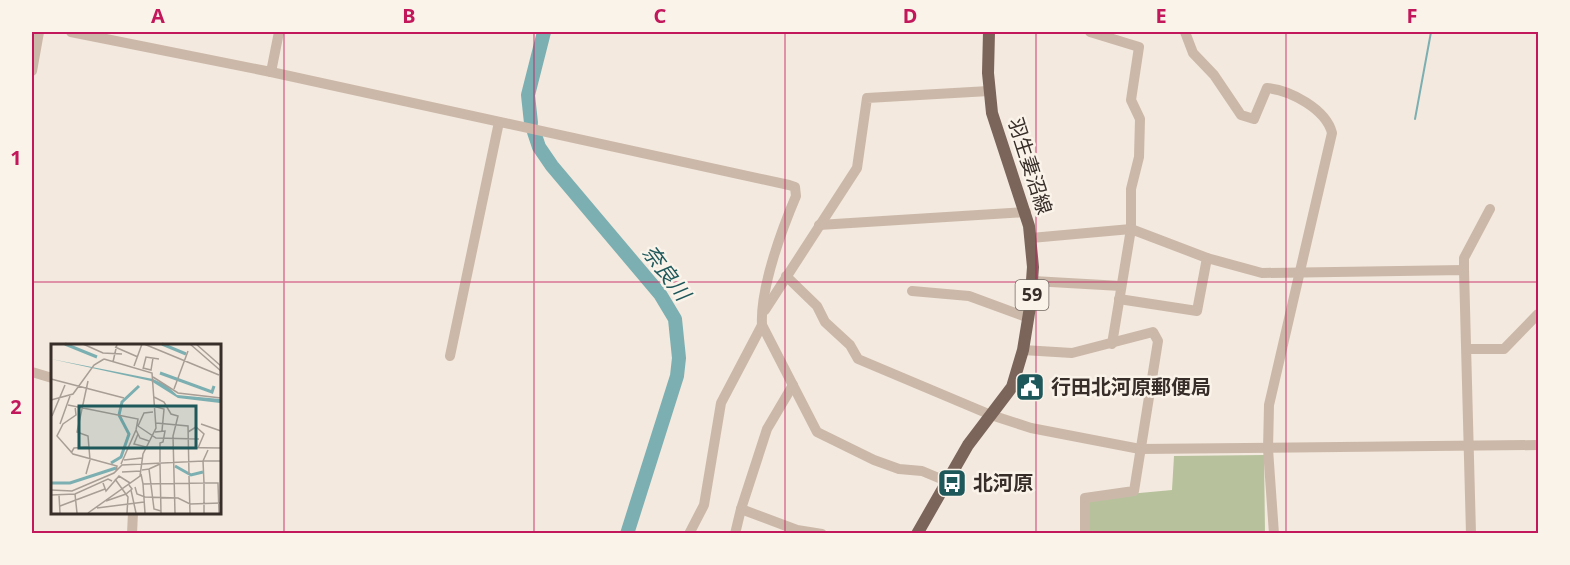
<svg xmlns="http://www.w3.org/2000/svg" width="1570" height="565" viewBox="0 0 1570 565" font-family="'Noto Sans','Noto Sans JP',sans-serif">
	<rect width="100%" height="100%" fill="#f3e9de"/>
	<!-- green -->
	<polygon fill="#b7c29d" points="1264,455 1265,533 1082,533 1080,503 1085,498 1172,490 1174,456"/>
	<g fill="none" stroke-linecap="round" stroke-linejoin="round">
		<!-- stream -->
		<polyline stroke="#7cafb1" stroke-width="2" points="1415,119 1431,32"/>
		<!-- river -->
		<g stroke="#7cafb1" stroke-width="14">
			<polyline points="531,123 528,95 544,32"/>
			<polyline points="534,132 539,147 552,166 660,294 675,319 679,358 677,376 627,534"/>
		</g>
		<!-- minor -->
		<g stroke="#cbb8a9" stroke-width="10">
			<path d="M71 32 271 72 789 185 795 187 796 196C782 229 760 288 762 325"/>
			<polyline points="1090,32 1139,47 1131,100 1140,119 1139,157 1131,189 1131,229 1112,344"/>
			<path d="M1185 32 1193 53 1214 75 1241 115 1254 119 1267 88C1290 90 1326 109 1332 133L1269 405 1268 449 1274 534"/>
			<polyline points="32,71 39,32"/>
			<polyline points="271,72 279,32"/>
			<polyline points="819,225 1026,212"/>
			<polyline points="1031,238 1131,229 1207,258 1262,273 1464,270 1471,534"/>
			<polyline points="1464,270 1464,258 1490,209"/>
			<polyline points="786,276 817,306 825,322 850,345 858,359 991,415 1031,428 1140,449 1538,445"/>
			<polyline points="1033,281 1121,286"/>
			<polyline points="912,291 969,296 1029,318"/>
			<polyline points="1119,299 1197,311 1207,258"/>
			<polyline points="765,310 857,168 867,98 989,91"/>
			<polyline points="1468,349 1504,349 1538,314"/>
			<polyline points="1023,350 1072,353 1153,332 1158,341 1134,491 1085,498 1085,534"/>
			<polyline points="450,356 499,122"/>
			<polyline points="32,372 52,378"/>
			<polyline points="793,385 767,429 741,509 797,530 822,534"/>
			<polyline points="132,534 133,512"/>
			<polyline points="689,534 704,505 721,403 762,325 817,432 874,460 899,469 922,471 946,481"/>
			<polyline points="735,534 741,509"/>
		</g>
		<!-- major -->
		<polyline stroke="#7b645a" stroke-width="12" points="917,534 968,445 1012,387 1023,350 1030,307 1033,267 1029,226 992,113 988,73 989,32"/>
	</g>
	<!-- grid -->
	<path fill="none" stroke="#c2185b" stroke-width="1.5" stroke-opacity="0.55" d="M284 32V534M534 32V534M785 32V534M1036 32V534M1286 32V534M32 282H1538"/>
	<!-- icons -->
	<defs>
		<g id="civic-square" transform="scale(1.5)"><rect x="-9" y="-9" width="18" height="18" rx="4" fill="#1e585b" stroke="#faf3ea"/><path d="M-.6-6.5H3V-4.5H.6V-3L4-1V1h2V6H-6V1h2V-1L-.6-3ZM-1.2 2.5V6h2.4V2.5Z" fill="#fff"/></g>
		<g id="bus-square" transform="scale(1.5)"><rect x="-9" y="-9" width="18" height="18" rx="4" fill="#1e585b" stroke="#faf3ea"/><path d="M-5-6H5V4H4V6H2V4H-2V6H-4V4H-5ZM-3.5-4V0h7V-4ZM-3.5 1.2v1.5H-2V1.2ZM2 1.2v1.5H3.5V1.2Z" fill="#fff"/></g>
	</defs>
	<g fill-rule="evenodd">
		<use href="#civic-square" x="1030" y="387"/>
		<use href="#bus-square" x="952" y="483"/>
	</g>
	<g text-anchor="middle" stroke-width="5" stroke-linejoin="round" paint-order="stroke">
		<!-- shield labels -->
		<rect fill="#faf3ea" stroke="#726963" stroke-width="1.5" x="1015.5" y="280" width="33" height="30" rx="4.5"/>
		<g font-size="18" font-weight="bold" fill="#382e29">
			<text x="1032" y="301">59</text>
		</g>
		<!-- street labels -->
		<g font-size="20" fill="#382e29" stroke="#faf3ea">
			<text transform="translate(1030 166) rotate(72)" y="7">羽生妻沼線</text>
		</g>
		<!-- poi labels -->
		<g font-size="20" font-weight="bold" fill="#382e29" stroke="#faf3ea" text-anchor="start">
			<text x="1051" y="394">行田北河原郵便局</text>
			<text x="973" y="490">北河原</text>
		</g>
		<!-- water labels -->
		<g font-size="21" font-style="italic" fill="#1e585b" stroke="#faf3ea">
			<text transform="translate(666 273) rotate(53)" y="7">奈良川</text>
		</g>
	</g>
	<!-- overview -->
	<g transform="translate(51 344)">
		<rect width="170" height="170" fill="#f3e9de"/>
		<path d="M0 15 102 35 115 41 126 51 169 55V59L127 54 100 37Z" fill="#7cafb1"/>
		<path fill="none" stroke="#7cafb1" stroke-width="3" d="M14 0 46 13M111 0 135 10M109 29 161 48 163 42M68 71 71 58 88 42M60 119 70 113 78 90 68 71M124 122 140 131 152 128M0 139H19L65 124"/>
		<path fill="none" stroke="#a89e96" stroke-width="1.5" d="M32 0 52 9 71 10M93 0 168 31M139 0 170 27M145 0 170 22M64 3 87 13M62 18 66 0M83 22 91 0M92 24 100 26 102 14M92 25 95 13 108 15M102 33 127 49 170 54M0 35 73 54M123 45 137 7M103 53 113 58 120 70 127 72 122 92 124 169M0 56 22 50 43 21 53 15M17 61 87 75 85 86M24 62 25 71 12 80 6 92 22 110 66 122 65 127M102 62 113 65 111 87M1 72 14 41M105 79 137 82 138 130M9 80 19 52M150 80 170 87M87 82 105 94 148 95M87 82 93 69 102 68M104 88 114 87 112 98 109 99V118M137 88 145 83 153 90 147 104M87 90 83 100 95 103M95 103 170 104M157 106 152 117H170M20 109 23 104 38 103M73 116 91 114M70 120 85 86 89 94 98 97M98 125 109 120 110 169M91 126 98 125 103 165 110 167M71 128 90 127M35 130 39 116 37 92 26 88 37 37M138 132 139 169M64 135 77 153 76 169M52 139 55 147 68 132 79 139M92 140 94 169M84 143 86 150 94 153 127 154 139 160 170 159M0 146 21 147 63 129 71 121 152 117 153 139 92 140 90 130M80 146 85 169M24 150 26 169M0 151 24 150 57 135 61 137M8 151 9 169M55 157 75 150 81 145 78 141M9 162 54 145M46 164 93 158M37 169 89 132 92 110 105 84 101 29 53 15M153 169V139H167L168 169"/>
		<path fill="#1e585b" fill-opacity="0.15" stroke="#1e585b" stroke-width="3" d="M28 62H145V104H28Z"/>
		<rect width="170" height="170" fill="none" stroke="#382e29" stroke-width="3"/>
	</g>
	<!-- border -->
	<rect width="1570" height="565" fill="none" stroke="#faf3ea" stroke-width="66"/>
	<rect x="33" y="33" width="1504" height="499" fill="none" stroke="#c2185b" stroke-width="2"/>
	<g font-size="20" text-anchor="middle" font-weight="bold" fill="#c2185b">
		<text x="158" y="23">A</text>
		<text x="409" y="23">B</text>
		<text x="660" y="23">C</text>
		<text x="910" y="23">D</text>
		<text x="1161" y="23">E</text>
		<text x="1412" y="23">F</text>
		<text x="16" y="165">1</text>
		<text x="16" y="414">2</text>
	</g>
</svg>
